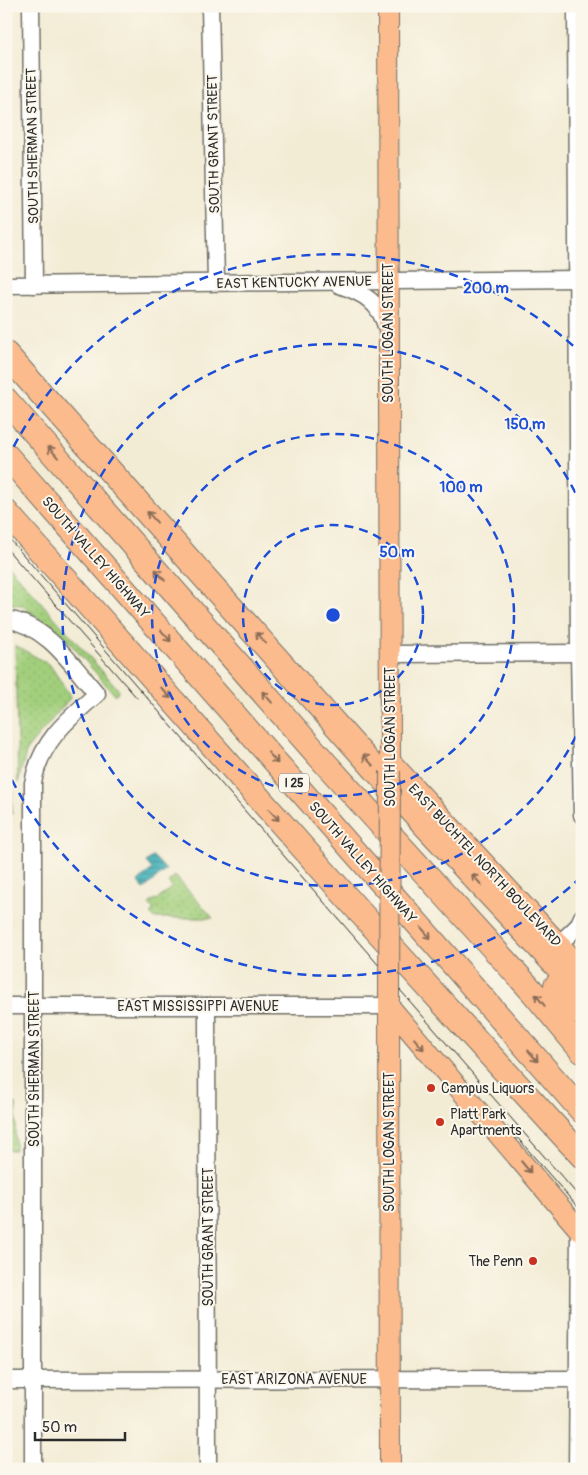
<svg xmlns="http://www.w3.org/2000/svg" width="588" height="1475" viewBox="0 0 588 1475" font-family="Pangolin,sans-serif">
	<defs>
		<pattern id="grass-dots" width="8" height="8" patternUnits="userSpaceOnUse" patternTransform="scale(1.25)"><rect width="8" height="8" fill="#a2cf7c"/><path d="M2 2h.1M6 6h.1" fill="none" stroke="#8cb26b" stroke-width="1.8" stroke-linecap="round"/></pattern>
		<pattern id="water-rules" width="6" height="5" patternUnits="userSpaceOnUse" patternTransform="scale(1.25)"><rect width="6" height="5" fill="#3bacb5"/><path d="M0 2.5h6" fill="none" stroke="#328c93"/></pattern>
	</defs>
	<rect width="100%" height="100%" fill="#fbf7ec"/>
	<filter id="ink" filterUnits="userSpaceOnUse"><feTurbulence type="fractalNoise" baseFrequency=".02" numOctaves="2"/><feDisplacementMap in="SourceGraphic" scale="10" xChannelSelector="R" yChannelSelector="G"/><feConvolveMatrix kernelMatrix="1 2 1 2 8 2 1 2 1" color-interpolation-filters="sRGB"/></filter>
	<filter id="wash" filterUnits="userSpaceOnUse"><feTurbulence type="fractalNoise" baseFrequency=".0096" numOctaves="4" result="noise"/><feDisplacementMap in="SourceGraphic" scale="20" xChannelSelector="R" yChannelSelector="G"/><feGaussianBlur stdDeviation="1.12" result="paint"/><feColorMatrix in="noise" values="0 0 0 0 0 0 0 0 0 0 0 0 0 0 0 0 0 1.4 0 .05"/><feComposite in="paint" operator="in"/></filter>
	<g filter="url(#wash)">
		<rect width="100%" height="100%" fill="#f3ecd5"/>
		<!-- grass -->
		<g fill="url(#grass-dots)" stroke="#667d54">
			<polygon points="6,563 119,690 115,695 68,641 21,605 6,604"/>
			<polygon points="15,645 50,665 71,697 27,749 18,783"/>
			<polygon points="12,787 12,814 6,813 6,788"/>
			<polygon points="175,876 213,918 154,918 150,914 154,910 149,904 155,899 157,900 172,887 168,882"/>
			<polygon points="6,1103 16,1104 15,1150 6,1150"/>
		</g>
		<!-- water -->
		<polygon fill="url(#water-rules)" stroke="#336c70" points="153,856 166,870 144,889 138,882 152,869 146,862"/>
	</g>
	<g filter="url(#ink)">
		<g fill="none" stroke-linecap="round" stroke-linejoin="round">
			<!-- minor casing -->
			<g stroke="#716f66" stroke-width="19">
				<g id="minor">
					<polyline points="31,6 34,285"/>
					<polyline points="210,6 216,282"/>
					<polyline points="576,6 579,653 582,815"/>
					<polyline points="6,285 582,279"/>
					<path d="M339 285C364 293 381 303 387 330"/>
					<path d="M6 619C47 625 72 665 97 694 67 720 40 742 33 783V1469"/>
					<polyline points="390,654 582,653"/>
					<polyline points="559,944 578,926 582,917"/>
					<polyline points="6,1006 389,1006"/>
					<polyline points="207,1006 208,1469"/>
					<polyline points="6,1380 582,1379"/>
					<polyline points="577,1469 579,1230"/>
				</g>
			</g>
			<!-- major casing -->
			<g stroke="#716f66" stroke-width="22">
				<g id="major">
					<polyline points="388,6 390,771"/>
					<polyline points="390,761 582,969"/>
					<polyline points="389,998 390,1469"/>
					<polyline points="389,1006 582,1233"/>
				</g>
			</g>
			<!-- highway casing -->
			<g stroke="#716f66" stroke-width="26">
				<g id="highway">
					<polyline points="6,354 423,823 582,993"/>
					<polyline points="6,400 326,764 533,992 582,1051"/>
					<polyline points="6,455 582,1111"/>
					<polyline points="6,512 358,910 582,1156"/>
					<polyline points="556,986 582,1014"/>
				</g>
			</g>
			<!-- minor -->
			<use href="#minor" stroke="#fff" stroke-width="16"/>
			<!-- major -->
			<use href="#major" stroke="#fbbb8d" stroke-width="20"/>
			<!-- highway -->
			<use href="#highway" stroke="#fbbb8d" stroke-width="24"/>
			<!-- tram -->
			<g stroke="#2b2b2b" stroke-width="1">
				<polyline points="6,535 582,1200"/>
				<polyline points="6,548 137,698"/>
				<polyline points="508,1127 582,1212"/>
			</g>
			<!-- major-bridge casing -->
			<g stroke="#716f66" stroke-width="22" stroke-linecap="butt">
				<polyline id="major-bridge" points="389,998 390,771"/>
			</g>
			<!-- major-bridge -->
			<use href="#major-bridge" stroke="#fbbb8d" stroke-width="20"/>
		</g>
		<!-- one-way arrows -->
		<defs><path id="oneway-shaft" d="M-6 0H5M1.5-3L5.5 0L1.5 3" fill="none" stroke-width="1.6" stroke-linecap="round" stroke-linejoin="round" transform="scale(1.25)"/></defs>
		<g stroke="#896c57">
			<use href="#oneway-shaft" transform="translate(53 452) rotate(-131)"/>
			<use href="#oneway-shaft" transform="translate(152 517) rotate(-132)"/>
			<use href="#oneway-shaft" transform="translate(160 575) rotate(-131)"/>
			<use href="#oneway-shaft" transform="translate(166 636) rotate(49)"/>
			<use href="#oneway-shaft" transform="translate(261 638) rotate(-132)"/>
			<use href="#oneway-shaft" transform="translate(166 693) rotate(48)"/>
			<use href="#oneway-shaft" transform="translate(267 697) rotate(-131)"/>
			<use href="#oneway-shaft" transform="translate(273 758) rotate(49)"/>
			<use href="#oneway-shaft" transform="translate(368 760) rotate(-132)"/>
			<use href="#oneway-shaft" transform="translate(274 815) rotate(48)"/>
			<use href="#oneway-shaft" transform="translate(477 880) rotate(-133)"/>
			<use href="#oneway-shaft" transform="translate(426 933) rotate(49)"/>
			<use href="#oneway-shaft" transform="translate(540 1000) rotate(-129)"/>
			<use href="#oneway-shaft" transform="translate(419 1044) rotate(49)"/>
			<use href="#oneway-shaft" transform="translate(533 1056) rotate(49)"/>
			<use href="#oneway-shaft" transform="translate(526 1167) rotate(50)"/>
		</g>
	</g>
	<!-- distance rings -->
	<g fill="none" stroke="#1d4ed8" stroke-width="2.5" stroke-dasharray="9 6">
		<circle cx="333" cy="615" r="90"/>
		<circle cx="333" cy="615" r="181"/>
		<path d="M582 723A271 271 0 1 1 582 507"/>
		<path d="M581 877A361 361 0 0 1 7 770M7 460A361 361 0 0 1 581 353"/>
	</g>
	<!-- markers -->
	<g fill="#c8321e" stroke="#fbf7ec" stroke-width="2">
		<circle cx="431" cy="1088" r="5"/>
		<circle cx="440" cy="1122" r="5"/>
		<circle cx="533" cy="1261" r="5"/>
	</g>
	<g text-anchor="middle" stroke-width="4" stroke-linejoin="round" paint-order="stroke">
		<!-- shield labels -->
		<rect fill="#fbf7ec" stroke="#696865" stroke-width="1" x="279" y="773.5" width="30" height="19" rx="4"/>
		<g font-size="12" font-weight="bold" fill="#2b2b2b">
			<text x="294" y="787">I 25</text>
		</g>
		<!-- street labels -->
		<g font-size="14" fill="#2b2b2b" stroke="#fbf7ec">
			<text transform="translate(213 144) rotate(-91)" y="5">SOUTH GRANT STREET</text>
			<text transform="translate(32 146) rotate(-91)" y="5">SOUTH SHERMAN STREET</text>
			<text transform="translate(294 282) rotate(-1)" y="5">EAST KENTUCKY AVENUE</text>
			<text transform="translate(388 333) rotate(-90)" y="5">SOUTH LOGAN STREET</text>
			<text transform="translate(96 557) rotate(49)" y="5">SOUTH VALLEY HIGHWAY</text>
			<text transform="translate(390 737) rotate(-90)" y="5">SOUTH LOGAN STREET</text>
			<text transform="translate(363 862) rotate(49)" y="5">SOUTH VALLEY HIGHWAY</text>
			<text transform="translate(485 865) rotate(47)" y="5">EAST BUCHTEL NORTH BOULEVARD</text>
			<text x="198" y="1011">EAST MISSISSIPPI AVENUE</text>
			<text transform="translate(34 1069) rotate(-90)" y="5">SOUTH SHERMAN STREET</text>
			<text transform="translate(389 1142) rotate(-90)" y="5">SOUTH LOGAN STREET</text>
			<text transform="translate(208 1237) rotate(-90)" y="5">SOUTH GRANT STREET</text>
			<text x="294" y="1384">EAST ARIZONA AVENUE</text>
		</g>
		<!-- poi labels -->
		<g font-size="14" fill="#2b2b2b" stroke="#fbf7ec" text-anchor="start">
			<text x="441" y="1093">Campus Liquors</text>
			<text x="450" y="1119">Platt Park<tspan x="450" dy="16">Apartments</tspan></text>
			<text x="523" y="1266" text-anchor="end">The Penn</text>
		</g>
	</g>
	<circle cx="333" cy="615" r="8" fill="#1d4ed8" stroke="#fbf7ec" stroke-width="2.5"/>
	<g font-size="15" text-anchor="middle" font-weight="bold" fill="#1d4ed8" stroke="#fbf7ec" stroke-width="4" stroke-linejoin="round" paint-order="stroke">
		<text x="486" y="293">200 m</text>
		<text x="525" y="429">150 m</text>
		<text x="461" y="492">100 m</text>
		<text x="397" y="557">50 m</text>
	</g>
	<!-- margin -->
	<rect width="588" height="1475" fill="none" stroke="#fbf7ec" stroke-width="25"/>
	<!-- scale -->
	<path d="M35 1432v8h90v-8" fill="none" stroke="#2b2b2b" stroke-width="2.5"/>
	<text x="42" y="1432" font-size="15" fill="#2b2b2b" stroke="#fbf7ec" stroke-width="4" paint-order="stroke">50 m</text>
</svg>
